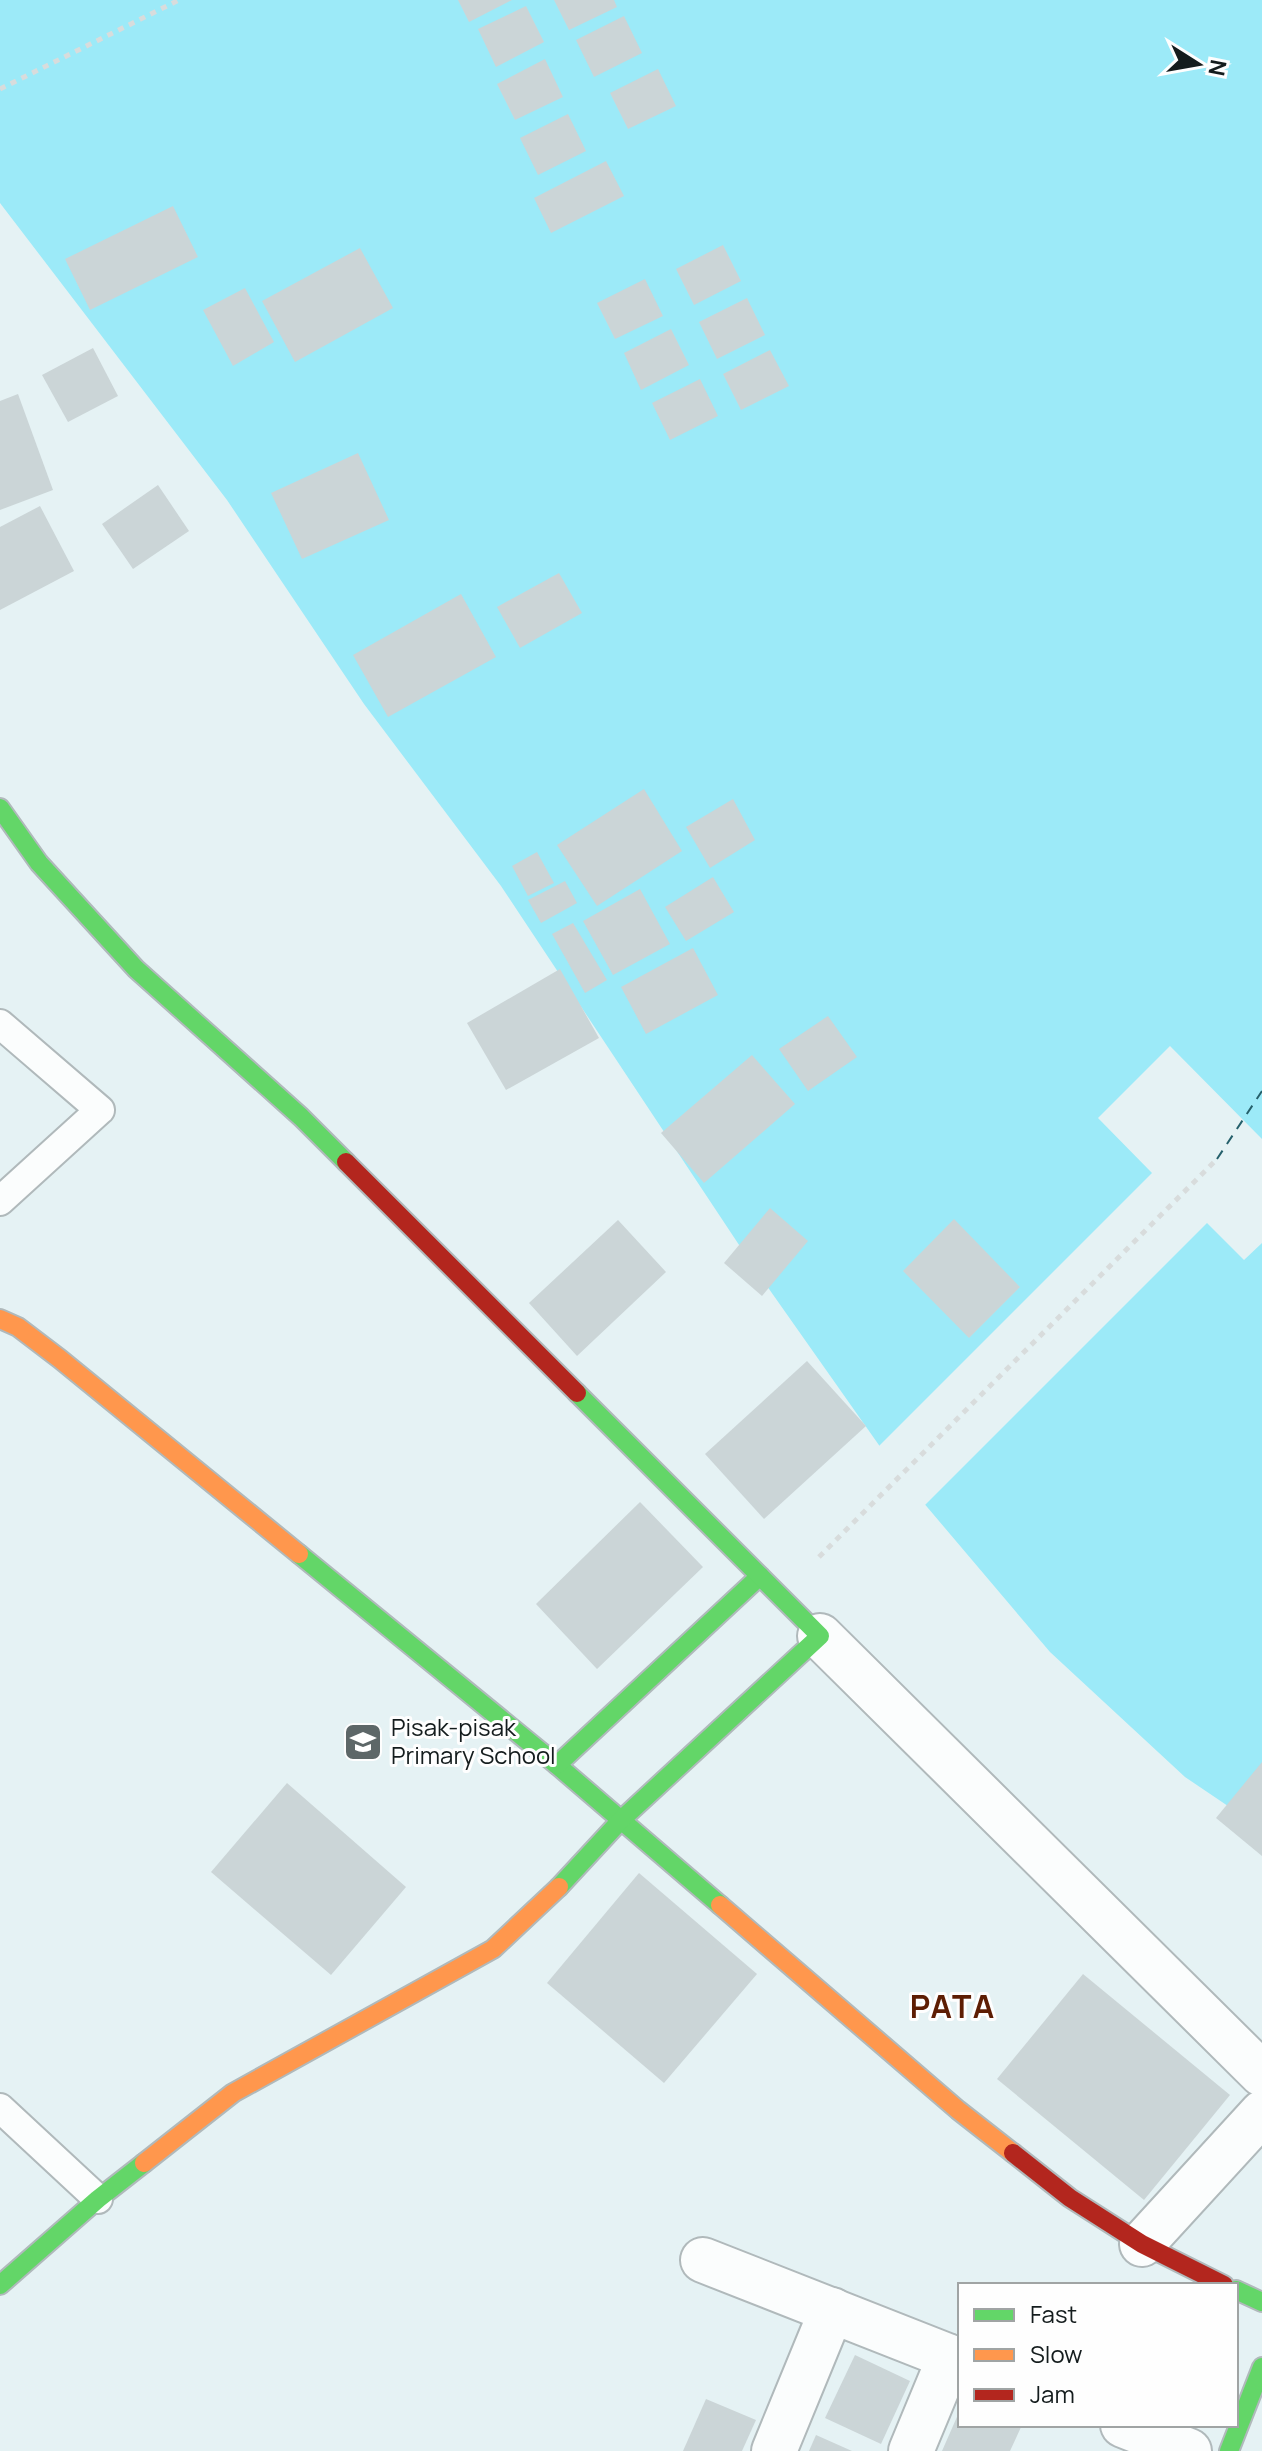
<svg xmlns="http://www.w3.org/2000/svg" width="1262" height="2451" viewBox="0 0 1262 2451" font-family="Manrope,sans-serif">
	<rect width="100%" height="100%" fill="#e5f2f4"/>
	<!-- water -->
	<polygon fill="#9ceaf8" points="0,0 1262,0 1262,1829 1185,1777 1050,1652 900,1475 757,1272 501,886 364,704 227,500 0,203"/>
	<!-- pier -->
	<polygon fill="#e5f2f4" points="1170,1046 1262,1139 1262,1243 1244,1260 1207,1223 922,1508 876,1449 1152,1173 1098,1118"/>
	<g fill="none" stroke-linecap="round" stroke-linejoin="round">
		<!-- ferry -->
		<polyline stroke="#25606b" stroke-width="2" stroke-dasharray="10 8" stroke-linecap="butt" points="1217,1159 1262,1091"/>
	</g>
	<!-- building -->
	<g fill="#cbd5d7">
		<polygon points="458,0 512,0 469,22"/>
		<polygon points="554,0 614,0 617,7 569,30"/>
		<polygon points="526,6 544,42 496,67 478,29"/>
		<polygon points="624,16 642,53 594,77 576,40"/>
		<polygon points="545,59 563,97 515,120 497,84"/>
		<polygon points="658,69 676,106 628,129 610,93"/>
		<polygon points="568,114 586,151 538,175 520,138"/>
		<polygon points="606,161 624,196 551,233 534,198"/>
		<polygon points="173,206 198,257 90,310 65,259"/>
		<polygon points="723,245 741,281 694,305 676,269"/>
		<polygon points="360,248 393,308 295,362 262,301"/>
		<polygon points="645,279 663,316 615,339 597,303"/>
		<polygon points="245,288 274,342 233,366 203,310"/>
		<polygon points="747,298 765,335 717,359 699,322"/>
		<polygon points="671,329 689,365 641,390 624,353"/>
		<polygon points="93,348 118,396 68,422 42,375"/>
		<polygon points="770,350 789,386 741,410 723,374"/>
		<polygon points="700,379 718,416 670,440 652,403"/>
		<polygon points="18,394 53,490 0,510 0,401"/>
		<polygon points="358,453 389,520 302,559 271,493"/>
		<polygon points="158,485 189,531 133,569 102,524"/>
		<polygon points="40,506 74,571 0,610 0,527"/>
		<polygon points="559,573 582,613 520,648 497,607"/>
		<polygon points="461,594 496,657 388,717 353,655"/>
		<polygon points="644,789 682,851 597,906 557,845"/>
		<polygon points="733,799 755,840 710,868 686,827"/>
		<polygon points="537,852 554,883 528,896 512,866"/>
		<polygon points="713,877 734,912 686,941 665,907"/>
		<polygon points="565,881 577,903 541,923 528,900"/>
		<polygon points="640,889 670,944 613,975 583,921"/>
		<polygon points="573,923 607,980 585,993 552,934"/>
		<polygon points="693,948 718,995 646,1034 621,987"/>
		<polygon points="560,969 599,1038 506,1090 467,1023"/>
		<polygon points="828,1016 857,1057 808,1091 779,1049"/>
		<polygon points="752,1055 795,1104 704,1183 661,1133"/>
		<polygon points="770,1208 808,1241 762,1296 724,1263"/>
		<polygon points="954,1219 1020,1287 969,1338 903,1271"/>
		<polygon points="618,1220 666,1272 577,1356 529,1303"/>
		<polygon points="807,1361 866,1426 764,1519 705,1454"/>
		<polygon points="640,1502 703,1567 597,1669 536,1604"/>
		<polygon points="1262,1762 1262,1856 1216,1818"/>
		<polygon points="287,1783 406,1887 331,1975 211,1872"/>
		<polygon points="639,1873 757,1974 664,2083 547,1983"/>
		<polygon points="1083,1974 1230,2095 1144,2200 997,2079"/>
		<polygon points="855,2355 910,2381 881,2444 825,2418"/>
		<polygon points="706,2399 756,2420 742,2451 683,2451"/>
		<polygon points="960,2410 960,2425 1022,2425 1010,2451 942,2451"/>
		<polygon points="816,2435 852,2451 809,2451"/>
	</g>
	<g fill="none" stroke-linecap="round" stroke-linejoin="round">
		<!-- lane casing -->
		<g stroke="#b0b9bb" stroke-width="32">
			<g id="lane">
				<polyline points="0,1024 100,1110 0,1201"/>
				<polyline points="0,2108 98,2199"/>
			</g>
		</g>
		<!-- street casing -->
		<g stroke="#b0b9bb" stroke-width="48">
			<g id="street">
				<polyline points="820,1636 1262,2074"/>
				<polyline points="1142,2244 1262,2113"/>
				<polyline points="703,2260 960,2361"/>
				<polyline points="1123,2425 1189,2451"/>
				<polyline points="774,2451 832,2310"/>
				<polyline points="911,2451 950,2357"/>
			</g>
		</g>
		<!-- fast casing -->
		<g stroke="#b0b9bb" stroke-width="22">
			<g id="fast">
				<polyline points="0,808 39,863 136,969 301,1117 346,1162"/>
				<polyline points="299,1554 557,1765 720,1905"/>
				<polyline points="557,1765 760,1576"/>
				<polyline points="559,1887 621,1820 820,1636 577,1393"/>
				<polyline points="0,2285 98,2199 144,2163"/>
				<polyline points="1236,2290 1262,2302"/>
				<polyline points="1229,2451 1262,2367"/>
			</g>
		</g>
		<!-- slow casing -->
		<g stroke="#b0b9bb" stroke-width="22">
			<g id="slow">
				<polyline points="0,1319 18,1327 60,1359 299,1554"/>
				<polyline points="720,1905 958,2110 1013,2153"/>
				<polyline points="144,2163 233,2093 493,1949 559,1887"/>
			</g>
		</g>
		<!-- jam casing -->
		<g stroke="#b0b9bb" stroke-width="22">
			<g id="jam">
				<polyline points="346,1162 577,1393"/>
				<polyline points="1013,2153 1070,2198 1142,2244 1224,2285"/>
			</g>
		</g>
		<!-- path -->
		<g stroke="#d8dcdc" stroke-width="5" stroke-dasharray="6 6" stroke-linecap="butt">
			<polyline points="0,89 179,0"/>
			<polyline points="819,1557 1217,1159"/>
		</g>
		<!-- lane -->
		<use href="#lane" stroke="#fbfdfd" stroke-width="28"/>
		<!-- street -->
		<use href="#street" stroke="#fbfdfd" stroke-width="44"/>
		<!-- fast -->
		<use href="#fast" stroke="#63d668" stroke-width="18"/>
		<!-- slow -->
		<use href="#slow" stroke="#ff974d" stroke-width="18"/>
		<!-- jam -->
		<use href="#jam" stroke="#b3261e" stroke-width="18"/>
	</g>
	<!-- icons -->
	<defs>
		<g id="school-square" transform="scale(2)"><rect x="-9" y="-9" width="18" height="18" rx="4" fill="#5d6768" stroke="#fefefe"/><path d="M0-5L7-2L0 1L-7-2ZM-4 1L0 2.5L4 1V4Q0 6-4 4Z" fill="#fff"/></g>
	</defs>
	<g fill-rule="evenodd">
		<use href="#school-square" x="363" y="1742"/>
	</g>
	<g text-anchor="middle" stroke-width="6" stroke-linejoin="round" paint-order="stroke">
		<!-- poi labels -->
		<g font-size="24" fill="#141c1d" stroke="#fefefe" text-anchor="start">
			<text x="391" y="1736">Pisak-pisak<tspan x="391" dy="28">Primary School</tspan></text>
		</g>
		<!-- district labels -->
		<g font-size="32" font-weight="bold" letter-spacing="2" fill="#5d1d03" stroke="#fefefe">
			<text x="953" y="2018">PATA</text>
		</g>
	</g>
	<!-- legend -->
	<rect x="958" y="2283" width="280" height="144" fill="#fefefe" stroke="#a0a4a4" stroke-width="2"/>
	<rect x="974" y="2309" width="40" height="12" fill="#63d668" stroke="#a0a4a4" stroke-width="2"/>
	<text x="1030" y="2323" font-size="24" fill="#141c1d">Fast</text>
	<rect x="974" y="2349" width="40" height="12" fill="#ff974d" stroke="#a0a4a4" stroke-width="2"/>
	<text x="1030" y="2363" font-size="24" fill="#141c1d">Slow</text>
	<rect x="974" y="2389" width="40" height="12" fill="#b3261e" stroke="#a0a4a4" stroke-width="2"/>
	<text x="1030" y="2403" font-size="24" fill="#141c1d">Jam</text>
	<!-- north arrow -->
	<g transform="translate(1198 64) rotate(101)" stroke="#fefefe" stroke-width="6" paint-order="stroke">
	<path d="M0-6L14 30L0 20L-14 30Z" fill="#141c1d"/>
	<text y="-12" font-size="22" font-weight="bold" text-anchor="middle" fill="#141c1d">N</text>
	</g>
</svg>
